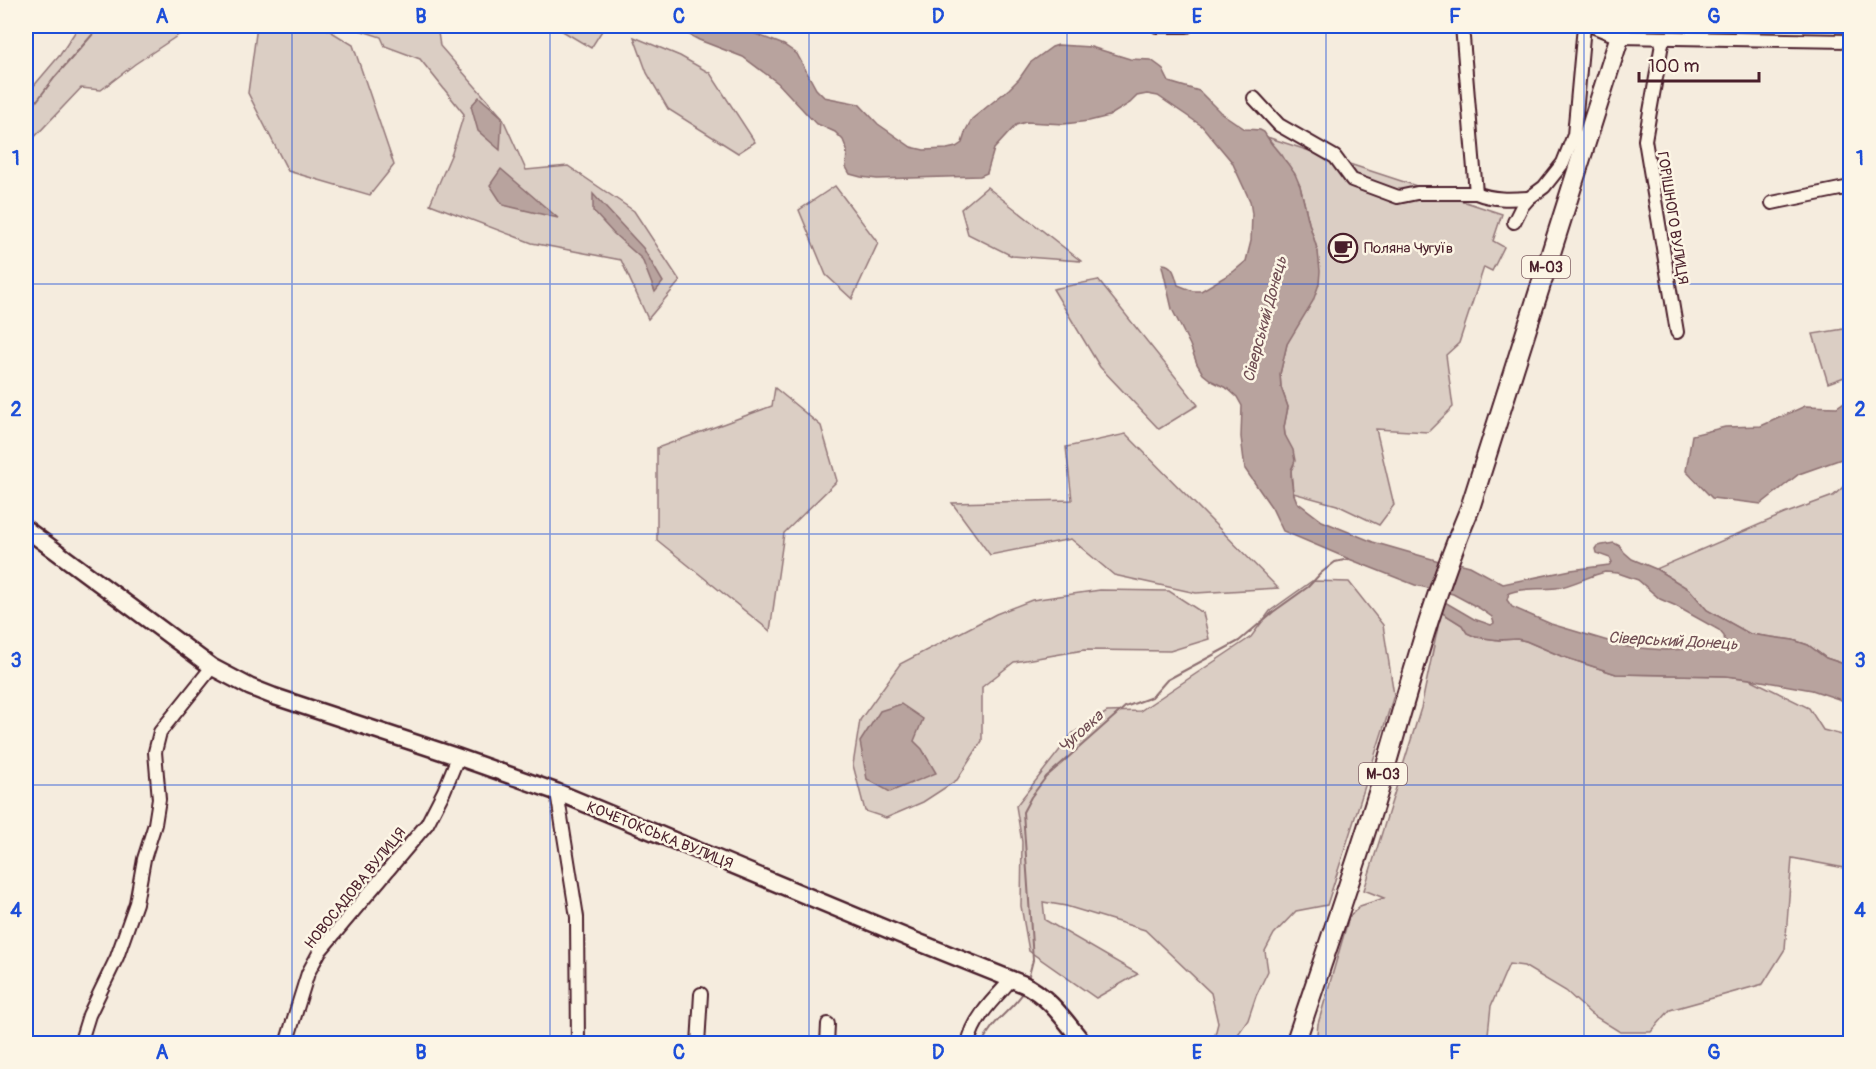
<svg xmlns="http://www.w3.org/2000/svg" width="1876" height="1069" viewBox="0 0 1876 1069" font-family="Pangolin,sans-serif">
	<rect width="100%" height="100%" fill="#f5ecde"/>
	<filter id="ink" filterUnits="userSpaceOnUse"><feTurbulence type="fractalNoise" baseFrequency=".0167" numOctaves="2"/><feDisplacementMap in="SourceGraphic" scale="12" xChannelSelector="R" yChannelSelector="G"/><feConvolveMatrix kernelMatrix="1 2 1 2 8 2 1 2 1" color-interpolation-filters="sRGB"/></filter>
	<g filter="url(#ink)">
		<!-- green -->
		<g fill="#dbcec4" stroke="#927678" stroke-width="1.5">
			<polygon points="79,26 192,26 135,64 101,90 81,88 26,146 26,95 60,55"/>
			<polygon points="257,26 322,26 353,45 394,165 370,195 288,171 248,93"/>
			<polygon points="347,26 374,26 377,30 376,26 437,26 440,46 502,117 526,170 568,166 634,211 680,281 648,319 621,260 532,243 430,204 452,153 464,114 420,59 385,46 381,37"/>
			<polygon points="554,26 605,26 591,48"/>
			<polygon points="634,37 680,56 710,73 755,142 738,153 668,109 647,73"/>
			<polygon points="1267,137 1502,214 1493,241 1504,247 1492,271 1484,267 1459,343 1446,355 1453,407 1428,432 1376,429 1394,505 1379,525 1337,505 1293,493 1291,470 1294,465 1285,435 1284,427 1288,407 1281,387 1280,374 1287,344 1318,252 1309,223 1300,186 1282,155"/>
			<polygon points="835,186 878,243 852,299 826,275 799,210"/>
			<polygon points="987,187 1081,261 1012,256 968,234 961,209"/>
			<polygon points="1098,280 1198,405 1159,429 1100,367 1053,289"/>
			<polygon points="1850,328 1850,375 1828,383 1813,334"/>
			<polygon points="775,388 821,426 837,481 784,533 770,631 657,540 657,448 772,406"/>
			<polygon points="1126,434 1278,588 1196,593 1114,575 1071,539 990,555 952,503 1072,500 1066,447"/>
			<polygon points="1850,481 1850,666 1826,658 1808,645 1793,640 1750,634 1707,610 1690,590 1656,569 1784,514 1833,496"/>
			<polygon points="1312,581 1349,582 1383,625 1394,695 1327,905 1296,911 1274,934 1265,951 1268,971 1256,996 1248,1020 1232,1043 1213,1043 1218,1023 1211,993 1145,930 1066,906 1043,902 1045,920 1138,974 1096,998 1029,951 1021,906 1022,842 1016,806 1073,733 1107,712 1140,711 1251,637 1270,611"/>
			<polygon points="1100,590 1169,591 1203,613 1209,639 1170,651 1084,650 1014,662 982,687 982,741 957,780 923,802 886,818 865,811 853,765 860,720 900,664 996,614 1032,600"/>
			<polygon points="1441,612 1462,625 1467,633 1476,637 1499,640 1517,639 1526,641 1561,656 1616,674 1726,676 1750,679 1809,708 1823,730 1850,737 1850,869 1792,858 1785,949 1763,984 1670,1010 1651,1032 1620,1032 1591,1014 1566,991 1524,966 1509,964 1491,1006 1487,1043 1316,1044 1318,1024 1349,917 1360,906 1384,898 1364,890 1421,708"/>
		</g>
		<!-- water -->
		<g fill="#b8a39e" stroke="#8c6e70" stroke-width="1.5" fill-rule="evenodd">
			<path d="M673 26H735L784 45 797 54 816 89 824 97 859 104 878 124 911 147 924 150 947 149 956 147 962 143 966 130 972 119 1009 89 1019 79 1030 63 1052 47 1058 45 1091 47 1130 59 1151 60 1162 68 1169 82 1199 91 1220 112 1245 129 1260 130 1264 132 1271 143 1288 164 1295 174 1300 186 1309 223 1318 252 1320 271 1319 284 1313 301 1287 344 1280 374 1281 387 1288 407 1284 427 1285 435 1293 450 1295 461 1291 470V477L1293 492 1297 502 1322 521 1373 542 1439 561 1458 563 1470 566 1503 584 1571 570 1609 565 1612 562 1610 558 1596 553 1595 549 1597 546 1614 543 1620 546 1624 552 1632 559 1656 569 1690 590 1707 610 1750 634 1793 640 1808 645 1826 658 1850 666V703L1812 690 1750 679 1726 676 1616 674 1561 656 1526 641 1517 639 1499 640 1476 637 1467 633 1462 625 1441 612 1443 602H1445L1474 619 1491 625 1494 623 1492 617 1479 608 1453 594 1415 585 1349 559 1283 531 1272 508 1245 469 1241 437 1242 406 1237 397 1228 389 1212 381 1203 374 1197 364 1190 345 1172 309 1162 266 1163 264C1174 265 1175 276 1178 285L1193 291H1201L1233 272 1246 261 1251 241 1252 214 1250 201 1232 162 1202 126 1158 96 1147 94 1137 96 1130 103 1109 116 1089 121 1064 124 1026 122 1016 125 994 149 987 173 980 176 877 179 861 177 850 174 846 167 847 150 843 140 835 132 815 123 778 83 743 57 699 40ZM1605 572 1618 573 1638 580 1660 599 1674 605 1719 630 1724 636 1725 643 1716 648 1665 650 1628 647 1551 624 1512 607 1507 600 1509 593C1527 587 1538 590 1556 588 1572 586 1588 576 1605 572Z"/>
			<polygon points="479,97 502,117 500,150 478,131 471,106"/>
			<polygon points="501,169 558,218 503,205 490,185"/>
			<polygon points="593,194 643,248 663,282 655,292 642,259 613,233 593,211"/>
			<polygon points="1850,398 1850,456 1799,474 1761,504 1712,498 1686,471 1692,435 1725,427 1761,426 1805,406 1837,407"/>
			<polygon points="901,704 923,719 914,741 922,749 936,773 890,792 867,779 860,742 880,711"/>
		</g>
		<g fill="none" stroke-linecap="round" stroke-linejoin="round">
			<!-- stream -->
			<g stroke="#8c6e70" stroke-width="2">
				<polyline points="26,115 55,77 100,26"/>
				<polyline points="1028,979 1033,960 1023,812 1031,797 1046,777 1125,707 1152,697 1167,680 1239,641 1273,612 1308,587 1321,573 1335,562 1349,559"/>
				<path d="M982 1044C991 1021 1013 1010 1025 990"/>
			</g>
			<!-- minor casing -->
			<g stroke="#4a1f2b" stroke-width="16">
				<g id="minor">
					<polyline points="1157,26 1187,26"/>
					<polyline points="1592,26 1619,37 1850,41"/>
					<polyline points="1663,38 1645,140 1677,332"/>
					<polyline points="1254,98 1279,125 1335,157 1352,180 1398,197 1417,193 1476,193 1462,26"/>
					<path d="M1476 193C1493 200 1510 199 1529 198"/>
					<polyline points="1772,203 1850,187"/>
					<polyline points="1514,222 1522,206 1529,198 1544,187 1563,163 1574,135 1584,26"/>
					<polyline points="557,792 577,917 578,1044"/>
					<polyline points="80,1044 89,1015 117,957 136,903 144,859 155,824 159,799 155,752 160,732 212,667"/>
					<polyline points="286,1044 308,973 320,951 427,824 444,791 458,757"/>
					<polyline points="698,1044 701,994"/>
					<polyline points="827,1044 828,1024"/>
					<path d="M968 1044C973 1018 995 998 1012 979"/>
				</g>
			</g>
			<!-- major casing -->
			<g stroke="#4a1f2b" stroke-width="20">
				<path id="major" d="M26 529 212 667 250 687 273 696 458 757 557 792 913 940 1023 984C1049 996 1066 1022 1084 1044"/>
			</g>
			<!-- highway casing -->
			<g stroke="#4a1f2b" stroke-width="22">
				<path id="highway" d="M1295 1044C1323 960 1352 877 1378 793 1406 698 1431 600 1470 508L1623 26"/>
			</g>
			<!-- minor -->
			<use href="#minor" stroke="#fcf5e5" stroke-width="12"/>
			<!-- major -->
			<use href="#major" stroke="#fcf5e5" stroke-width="15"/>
			<!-- highway -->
			<use href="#highway" stroke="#fcf5e5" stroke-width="18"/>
		</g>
	</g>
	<!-- grid -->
	<path fill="none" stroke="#1d4ed8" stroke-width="1.5" stroke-opacity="0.55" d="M292 26V1044M550 26V1044M809 26V1044M1067 26V1044M1326 26V1044M1584 26V1044M26 284H1850M26 534H1850M26 785H1850"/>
	<!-- icons -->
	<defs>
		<g id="cafe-ring" transform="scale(1.5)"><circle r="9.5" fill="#fcf5e5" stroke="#4a1f2b" stroke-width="1.5"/><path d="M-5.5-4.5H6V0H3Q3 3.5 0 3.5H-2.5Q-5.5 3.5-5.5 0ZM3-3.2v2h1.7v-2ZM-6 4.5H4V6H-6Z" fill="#4a1f2b"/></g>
	</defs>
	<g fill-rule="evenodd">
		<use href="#cafe-ring" x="1343" y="248"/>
	</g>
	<g text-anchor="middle" stroke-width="5" stroke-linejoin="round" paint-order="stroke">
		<!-- shield labels -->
		<g fill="#fcf5e5" stroke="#7f5f63" stroke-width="1.5">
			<rect x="1522" y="256" width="48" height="22" rx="4.5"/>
			<rect x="1359" y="763" width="48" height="22" rx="4.5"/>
		</g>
		<g font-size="14" font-weight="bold" fill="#4a1f2b">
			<text x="1546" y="272">М-03</text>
			<text x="1383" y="779">М-03</text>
		</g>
		<!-- street labels -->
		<g font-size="15" fill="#4a1f2b" stroke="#fcf5e5">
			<text transform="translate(1673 218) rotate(81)" y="5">ГОРІШНОГО ВУЛИЦЯ</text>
			<text transform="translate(660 835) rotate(22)" y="5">КОЧЕТОКСЬКА ВУЛИЦЯ</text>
			<text transform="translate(355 888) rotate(-51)" y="5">НОВОСАДОВА ВУЛИЦЯ</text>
		</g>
		<!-- poi labels -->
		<g font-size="15" fill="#4a1f2b" stroke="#fcf5e5" text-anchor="start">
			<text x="1364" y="253">Поляна Чугуїв</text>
		</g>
		<!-- water labels -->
		<g font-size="16" font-style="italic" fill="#704d53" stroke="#fcf5e5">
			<text transform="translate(1264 319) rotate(-75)" y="6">Сіверський Донець</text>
			<text transform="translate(1673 640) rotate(3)" y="6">Сіверський Донець</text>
			<text transform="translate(1080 731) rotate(-42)" y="6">Чуговка</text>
		</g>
	</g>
	<!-- margin -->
	<rect width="1876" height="1069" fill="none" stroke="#fcf5e5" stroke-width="66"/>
	<!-- scale -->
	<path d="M1639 72v9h120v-9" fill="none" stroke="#4a1f2b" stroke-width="3"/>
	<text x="1648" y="72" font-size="18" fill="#4a1f2b" stroke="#fcf5e5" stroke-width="4.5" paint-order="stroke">100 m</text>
	<rect x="33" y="33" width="1810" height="1003" fill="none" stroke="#1d4ed8" stroke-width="2"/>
	<g font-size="20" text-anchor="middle" font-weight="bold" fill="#1d4ed8">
		<text x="162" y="23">A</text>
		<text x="421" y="23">B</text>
		<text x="679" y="23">C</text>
		<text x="938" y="23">D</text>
		<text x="1197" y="23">E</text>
		<text x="1455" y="23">F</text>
		<text x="1714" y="23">G</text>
		<text x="16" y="165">1</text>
		<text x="1860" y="165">1</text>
		<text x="16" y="416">2</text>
		<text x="1860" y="416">2</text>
		<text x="16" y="667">3</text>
		<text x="1860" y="667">3</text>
		<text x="16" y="917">4</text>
		<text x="1860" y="917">4</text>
		<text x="162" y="1059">A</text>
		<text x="421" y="1059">B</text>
		<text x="679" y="1059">C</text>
		<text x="938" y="1059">D</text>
		<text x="1197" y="1059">E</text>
		<text x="1455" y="1059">F</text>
		<text x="1714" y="1059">G</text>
	</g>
</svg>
